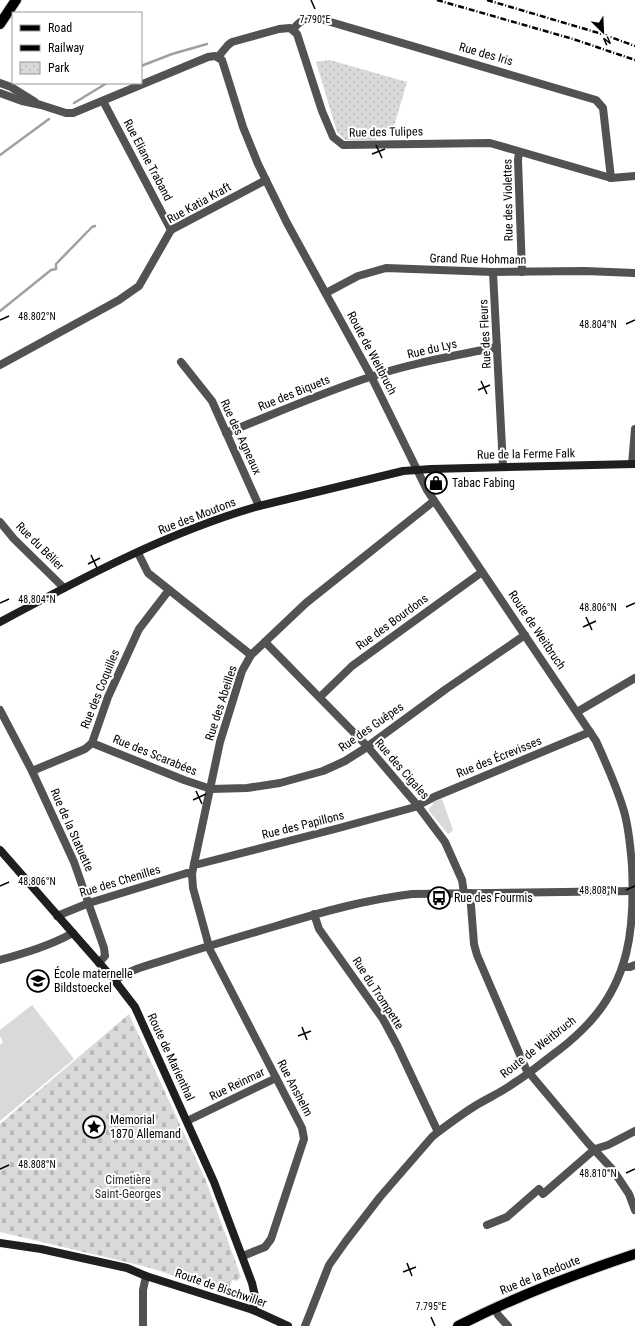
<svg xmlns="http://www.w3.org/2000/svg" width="635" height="1326" viewBox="0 0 635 1326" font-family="'Roboto Condensed',sans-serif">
	<defs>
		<pattern id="cemetery-stones" width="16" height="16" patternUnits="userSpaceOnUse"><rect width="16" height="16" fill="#d9d9d9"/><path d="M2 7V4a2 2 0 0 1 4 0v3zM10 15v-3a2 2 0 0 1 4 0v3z" fill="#b8b8b8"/></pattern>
		<pattern id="park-dots" width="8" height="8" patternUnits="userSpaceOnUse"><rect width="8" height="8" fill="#d9d9d9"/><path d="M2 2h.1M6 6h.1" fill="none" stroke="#b8b8b8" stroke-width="1.8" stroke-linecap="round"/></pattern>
	</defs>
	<rect width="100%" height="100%" fill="#fff"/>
	<!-- green -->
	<g fill="#d9d9d9">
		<polygon points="442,799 453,830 450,833 448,834 444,829 429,811 429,808 433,805 433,802"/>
		<polygon points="32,1005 74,1059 0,1121 0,1045 3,1042 0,1036 0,1030"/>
	</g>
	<!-- cemetery -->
	<polygon fill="url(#cemetery-stones)" points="129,1014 206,1181 241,1277 237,1281 233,1280 230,1284 230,1288 226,1292 147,1267 0,1232 0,1124"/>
	<!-- park -->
	<polygon fill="url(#park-dots)" points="330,60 407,82 393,130 377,129 376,140 345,140 337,132 316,62"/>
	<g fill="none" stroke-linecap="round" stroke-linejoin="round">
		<!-- stream -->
		<g stroke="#a0a0a0" stroke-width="2.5">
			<polyline points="141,66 172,54 207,44"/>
			<polyline points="74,103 107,83"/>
			<polyline points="0,155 49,119"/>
			<polyline points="0,311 51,270 56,269 56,264 92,227 95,226"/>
		</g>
		<!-- primary casing -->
		<g stroke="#dbdbdb" stroke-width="12">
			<g id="primary">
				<polyline points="0,24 16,0"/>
				<path d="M458 1326C514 1297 575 1274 635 1254"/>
			</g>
		</g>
		<!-- street -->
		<g stroke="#525252" stroke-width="8">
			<path d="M293 30C299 21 306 17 317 18L596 100 603 108 611 178"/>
			<polyline points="218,57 228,45 232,42 279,29 290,28 297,34 322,111 333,137 343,145 490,143 611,178 635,176"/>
			<polyline points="0,83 11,87 35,102"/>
			<path d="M0 93 22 101 41 105 66 113H73L208 57 215 56 222 60 243 127 258 164 287 223 371 376 427 490 596 741C606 763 616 785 623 808 629 826 630 845 632 865 635 927 630 983 583 1029 573 1039 562 1048 551 1056 539 1065 527 1075 514 1083 502 1092 488 1098 475 1106 462 1114 450 1123 438 1132L432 1137 380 1197 346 1241 329 1265 305 1326"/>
			<polyline points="103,101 171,230"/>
			<polyline points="519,152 518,160 522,272"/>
			<polyline points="493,272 503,467"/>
			<polyline points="326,293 358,276 386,268 493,272 585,271 635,273"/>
			<polyline points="181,362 212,401 259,506"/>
			<polyline points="0,365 119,300 139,286 171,230 266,180"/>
			<path d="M226 433C274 414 321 393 370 377 411 363 455 356 497 347"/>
			<polyline points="632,464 635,429"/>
			<polyline points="0,522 14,539 64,588"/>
			<polyline points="138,553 148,573 251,655"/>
			<polyline points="265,642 367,746 418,806 445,842 462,880 464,893"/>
			<polyline points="320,697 352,666 482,572"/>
			<polyline points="0,710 32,771 74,862 104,948 105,956 99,963"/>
			<polyline points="577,712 635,678"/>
			<polyline points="92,743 184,780 211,789 247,788 280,783 323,771 345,761 364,749 446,689 525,635"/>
			<polyline points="32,771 85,749 92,743 108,697 139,629 169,590"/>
			<polyline points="194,864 199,864 339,828 415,807 434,797 590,732"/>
			<polyline points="470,893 474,944 477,955 526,1069 588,1143 613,1170 629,1194 635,1210"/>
			<polyline points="314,914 319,929 383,1019 397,1045 438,1132"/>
			<polyline points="57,916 89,903 187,873 192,874"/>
			<path d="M0 960C25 953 49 946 73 933"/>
			<polyline points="623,967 630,967 635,965"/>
			<path d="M115 981C128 969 157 963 174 957 208 946 242 936 276 926 322 912 364 900 412 894L635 891"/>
			<polyline points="187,1121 276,1078"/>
			<polyline points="487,1225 507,1217 539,1189 543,1194 595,1149 608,1145 635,1131"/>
			<polyline points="243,1256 265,1247 271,1239 304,1139 302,1128 210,950 193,888 192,874 194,864 220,742 242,671 251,655 306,603 434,501"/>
			<polyline points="495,1308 498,1315 508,1326"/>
			<polyline points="143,1326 143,1290 146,1276"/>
		</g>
		<!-- secondary -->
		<g stroke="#1f1f1f" stroke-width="8">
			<path d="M0 622C82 578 168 532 259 506L403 471 431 469 635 464"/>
			<polyline points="0,850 115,981 135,1007 214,1182 252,1283 255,1296 253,1310"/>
			<polyline points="0,1243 41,1249 127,1268 146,1276 253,1310 288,1326"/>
		</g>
		<!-- primary -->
		<use href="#primary" stroke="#000" stroke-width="10"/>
		<!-- rail -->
		<g stroke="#000" stroke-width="2.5" stroke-dasharray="6 2 1 2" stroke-linecap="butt">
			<polyline points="437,0 573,39 635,60"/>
			<polyline points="487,0 602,34 635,46"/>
		</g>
	</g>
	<!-- ticks -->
	<path fill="none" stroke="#000" stroke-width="1.5" d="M311 0 315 9M376 145 382 158M372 154 385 149M0 320 9 316M626 324 635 320M481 381 487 394M478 390 490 385M91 555 97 568M88 564 100 558M0 603 9 599M626 607 635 603M586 617 592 630M583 627 596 621M196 791 202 804M193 800 206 794M0 886 9 882M626 890 635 886M302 1027 307 1040M298 1036 311 1031M0 1169 9 1165M626 1173 635 1169M407 1263 412 1276M403 1272 416 1267M431 1317 435 1326"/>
	<!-- icons -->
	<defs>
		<g id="shop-ring" transform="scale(1.15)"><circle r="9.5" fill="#fff" stroke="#000" stroke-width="1.5"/><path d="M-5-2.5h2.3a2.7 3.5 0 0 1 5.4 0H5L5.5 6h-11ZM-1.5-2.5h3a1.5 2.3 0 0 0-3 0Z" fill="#000"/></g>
		<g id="bus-ring" transform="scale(1.15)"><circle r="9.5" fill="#fff" stroke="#000" stroke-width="1.5"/><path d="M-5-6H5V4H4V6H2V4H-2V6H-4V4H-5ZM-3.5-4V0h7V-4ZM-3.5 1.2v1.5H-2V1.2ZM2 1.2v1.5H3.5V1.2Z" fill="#000"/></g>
		<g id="school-ring" transform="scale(1.15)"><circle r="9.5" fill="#fff" stroke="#000" stroke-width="1.5"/><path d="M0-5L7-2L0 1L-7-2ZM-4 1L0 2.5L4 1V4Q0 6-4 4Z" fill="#000"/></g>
		<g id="sight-ring" transform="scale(1.15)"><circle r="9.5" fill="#fff" stroke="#000" stroke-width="1.5"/><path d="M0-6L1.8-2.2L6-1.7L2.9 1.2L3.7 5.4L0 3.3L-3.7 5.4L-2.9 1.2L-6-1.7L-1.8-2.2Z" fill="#000"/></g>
	</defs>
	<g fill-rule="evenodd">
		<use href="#shop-ring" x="436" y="483"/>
		<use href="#bus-ring" x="439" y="898"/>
		<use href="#school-ring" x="38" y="981"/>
		<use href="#sight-ring" x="94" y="1127"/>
	</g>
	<g text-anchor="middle" stroke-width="4" stroke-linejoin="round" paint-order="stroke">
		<!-- street labels -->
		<g font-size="12" fill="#000" stroke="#fff">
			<text transform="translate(486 54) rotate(16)" y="4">Rue des Iris</text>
			<text transform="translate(386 132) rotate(-1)" y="4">Rue des Tulipes</text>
			<text transform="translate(148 160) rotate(62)" y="4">Rue Eliane Traband</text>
			<text transform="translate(508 200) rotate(-91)" y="4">Rue des Violettes</text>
			<text transform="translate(199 203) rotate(-29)" y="4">Rue Katia Kraft</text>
			<text transform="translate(478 259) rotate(1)" y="4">Grand Rue Hohmann</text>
			<text transform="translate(485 334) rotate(-93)" y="4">Rue des Fleurs</text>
			<text transform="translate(432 349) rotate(-13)" y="4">Rue du Lys</text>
			<text transform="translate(372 353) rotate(62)" y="4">Route de Weitbruch</text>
			<text transform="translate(294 393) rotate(-22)" y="4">Rue des Biquets</text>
			<text transform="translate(241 437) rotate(65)" y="4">Rue des Agneaux</text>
			<text transform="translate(526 454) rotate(-1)" y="4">Rue de la Ferme Falk</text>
			<text transform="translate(197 516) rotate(-21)" y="4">Rue des Moutons</text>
			<text transform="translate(40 546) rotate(45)" y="4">Rue du Bélier</text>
			<text transform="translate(392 622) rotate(-36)" y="4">Rue des Bourdons</text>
			<text transform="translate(537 630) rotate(56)" y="4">Route de Weitbruch</text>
			<text transform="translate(100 689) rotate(-68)" y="4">Rue des Coquilles</text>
			<text transform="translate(221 703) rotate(-72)" y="4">Rue des Abeilles</text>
			<text transform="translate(371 727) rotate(-35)" y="4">Rue des Guêpes</text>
			<text transform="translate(155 755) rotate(22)" y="4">Rue des Scarabées</text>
			<text transform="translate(499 757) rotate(-22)" y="4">Rue des Écrevisses</text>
			<text transform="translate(402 769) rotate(49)" y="4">Rue des Cigales</text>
			<text transform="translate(303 825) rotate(-14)" y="4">Rue des Papillons</text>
			<text transform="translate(72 830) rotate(66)" y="4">Rue de la Statuette</text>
			<text transform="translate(120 881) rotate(-17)" y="4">Rue des Chenilles</text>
			<text transform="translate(378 993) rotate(57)" y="4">Rue du Trompette</text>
			<text transform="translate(538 1047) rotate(-38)" y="4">Route de Weitbruch</text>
			<text transform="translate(171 1057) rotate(65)" y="4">Route de Marienthal</text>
			<text transform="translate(237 1084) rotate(-26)" y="4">Rue Reinmar</text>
			<text transform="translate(295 1088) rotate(62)" y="4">Rue Anshelm</text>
			<text transform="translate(540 1275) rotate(-22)" y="4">Rue de la Redoute</text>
			<text transform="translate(221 1288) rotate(19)" y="4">Route de Bischwiller</text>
		</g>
		<!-- poi labels -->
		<g font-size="12" fill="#000" stroke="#fff" text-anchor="start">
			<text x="452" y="487">Tabac Fabing</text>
			<text x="454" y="902">Rue des Fourmis</text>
			<text x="54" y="978">École maternelle<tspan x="54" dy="14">Bildstoeckel</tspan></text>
			<text x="110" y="1124">Memorial<tspan x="110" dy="14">1870 Allemand</tspan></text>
		</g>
		<!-- park labels -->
		<g font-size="12" fill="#303030" stroke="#fff">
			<text x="128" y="1184">Cimetière<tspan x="128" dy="14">Saint-Georges</tspan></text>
		</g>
	</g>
	<g font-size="10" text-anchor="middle" fill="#000" stroke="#fff" stroke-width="4" stroke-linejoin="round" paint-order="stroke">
		<text x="315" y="23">7.790°E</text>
		<text x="37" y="320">48.802°N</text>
		<text x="598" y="328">48.804°N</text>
		<text x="37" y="603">48.804°N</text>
		<text x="598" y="611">48.806°N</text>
		<text x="37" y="885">48.806°N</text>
		<text x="598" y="894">48.808°N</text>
		<text x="37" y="1168">48.808°N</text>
		<text x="598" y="1177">48.810°N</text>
		<text x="431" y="1310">7.795°E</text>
	</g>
	<!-- legend -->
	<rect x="12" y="12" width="130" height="72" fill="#ffffff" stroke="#999999"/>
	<rect x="20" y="25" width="20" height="6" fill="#000000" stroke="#999999"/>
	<text x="48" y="32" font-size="12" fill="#000000">Road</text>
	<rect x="20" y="45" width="20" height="6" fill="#000000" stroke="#999999"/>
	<text x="48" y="52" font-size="12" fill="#000000">Railway</text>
	<rect x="20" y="62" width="20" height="12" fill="url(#park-dots)" stroke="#999999"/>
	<text x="48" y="72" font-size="12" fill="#000000">Park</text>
	<!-- north arrow -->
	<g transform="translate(603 32) rotate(156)" stroke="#ffffff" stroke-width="3" paint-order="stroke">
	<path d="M0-3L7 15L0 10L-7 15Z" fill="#000000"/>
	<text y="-6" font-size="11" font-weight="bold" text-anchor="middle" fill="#000000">N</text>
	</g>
</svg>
